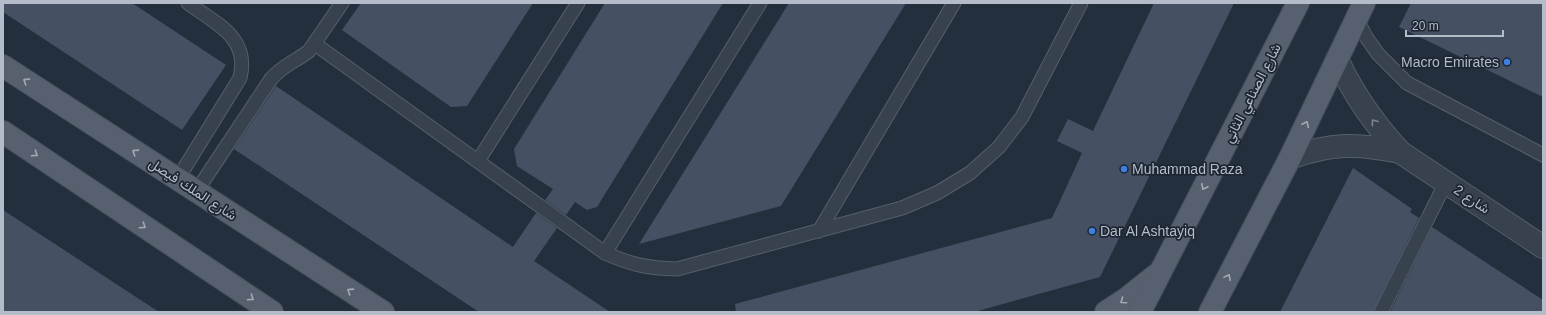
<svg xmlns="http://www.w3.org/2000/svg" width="1546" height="315" viewBox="0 0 1546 315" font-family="Helvetica,Vazirmatn,sans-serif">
	<rect width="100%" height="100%" fill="#242f3e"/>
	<!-- building -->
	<g fill="#455162">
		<polygon points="3,3 132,3 226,65 182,130 3,12"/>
		<polygon points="361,3 533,3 467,106 451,107 342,30"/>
		<polygon points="605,3 723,3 597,207 587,210 575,202 566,215 545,200 553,189 517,166 514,149"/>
		<polygon points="789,3 906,3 781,206 639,244"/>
		<polygon points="1154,3 1234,3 1100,277 974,312 736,312 735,304 1052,218 1082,153 1057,141 1068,119 1093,131"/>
		<polygon points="1411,3 1543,3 1543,97 1399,27"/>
		<polygon points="276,86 513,247 536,213 557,228 534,261 610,312 479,312 234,149"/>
		<polygon points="1353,168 1412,209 1410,212 1419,218 1373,312 1280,312"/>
		<polygon points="3,210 159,312 3,312"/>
		<polygon points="1432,227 1543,300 1543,312 1390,312"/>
	</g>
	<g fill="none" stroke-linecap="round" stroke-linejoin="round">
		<!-- service casing -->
		<g stroke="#565f6c" stroke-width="15">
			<g id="service">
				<polyline points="1357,19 1366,37 1378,54 1407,83 1543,155"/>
				<path d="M315 44 605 253C632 265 647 268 677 269L902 208 937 193 970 173 999 147 1022 117 1081 3"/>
				<polyline points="478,161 578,3"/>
				<path d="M177 180 240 78C250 37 216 24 188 3"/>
				<path d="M196 192 271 79C283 65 295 62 309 51L342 3"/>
				<polyline points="819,231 954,3"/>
				<polyline points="605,253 760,3"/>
				<polyline points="1381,312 1446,182"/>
			</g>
		</g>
		<!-- minor casing -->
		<g stroke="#565f6c" stroke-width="24">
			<g id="minor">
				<path d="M1337 59C1354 95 1373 122 1400 152L1543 247"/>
				<path d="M1290 158C1331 143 1357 143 1400 152"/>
			</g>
		</g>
		<!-- primary casing -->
		<g stroke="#414a57" stroke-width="24">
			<g id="primary">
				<polyline points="3,66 383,312"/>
				<polyline points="3,132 272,312"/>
				<polyline points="1106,312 1126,299 1156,275"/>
				<polyline points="1140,312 1298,3"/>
				<polyline points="1210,312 1290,158 1364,3"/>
			</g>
		</g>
		<!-- service -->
		<use href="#service" stroke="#38414e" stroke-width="13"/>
		<!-- minor -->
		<use href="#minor" stroke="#38414e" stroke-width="22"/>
		<!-- primary -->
		<use href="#primary" stroke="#56606e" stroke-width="22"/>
	</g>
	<!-- one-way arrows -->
	<defs><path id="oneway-chevron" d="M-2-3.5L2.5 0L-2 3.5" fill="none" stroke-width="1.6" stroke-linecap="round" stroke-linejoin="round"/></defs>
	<g stroke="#a1aab7">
		<use href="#oneway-chevron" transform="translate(26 81) rotate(-147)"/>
		<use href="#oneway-chevron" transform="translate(1306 124) rotate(-64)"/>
		<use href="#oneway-chevron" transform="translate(135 152) rotate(-147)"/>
		<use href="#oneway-chevron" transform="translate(35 154) rotate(34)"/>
		<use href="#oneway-chevron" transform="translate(1204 187) rotate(117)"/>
		<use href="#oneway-chevron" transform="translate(143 226) rotate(34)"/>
		<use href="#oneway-chevron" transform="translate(1228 277) rotate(-62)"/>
		<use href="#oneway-chevron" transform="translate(350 291) rotate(-147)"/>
		<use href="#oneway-chevron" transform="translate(251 298) rotate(34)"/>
		<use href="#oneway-chevron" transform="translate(1123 301) rotate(145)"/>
	</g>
	<use stroke="#7c8592" href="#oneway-chevron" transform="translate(1374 122) rotate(-126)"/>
	<!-- markers -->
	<g fill="#3f7fe0" stroke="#1d2633" stroke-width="1.5">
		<circle cx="1507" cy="62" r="4"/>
		<circle cx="1124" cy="169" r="4"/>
		<circle cx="1092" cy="231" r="4"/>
	</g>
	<g text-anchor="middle" stroke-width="3.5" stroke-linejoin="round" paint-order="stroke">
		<!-- poi labels -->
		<g font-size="14" fill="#b4bcc9" stroke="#1d2633" text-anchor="start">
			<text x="1499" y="67" text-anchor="end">Macro Emirates</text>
			<text x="1132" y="174">Muhammad Raza</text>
			<text x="1100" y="236">Dar Al Ashtayiq</text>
		</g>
		<!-- street labels -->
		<g font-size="14" fill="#b4bcc9" stroke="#1d2633">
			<text transform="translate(1252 93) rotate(-63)" y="5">شارع الصناعي الثاني</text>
			<text transform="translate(193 189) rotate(33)" y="5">شارع الملك فيصل</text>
			<text transform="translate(1472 199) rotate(34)" y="5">شارع 2</text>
		</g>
	</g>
	<!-- border -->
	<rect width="1546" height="315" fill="none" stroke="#b4bcc9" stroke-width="8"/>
	<!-- scale -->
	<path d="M1406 30v6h97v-6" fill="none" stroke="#b4bcc9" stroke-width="2"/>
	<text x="1412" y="30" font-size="12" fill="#b4bcc9" stroke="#1d2633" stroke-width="3" paint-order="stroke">20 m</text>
</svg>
